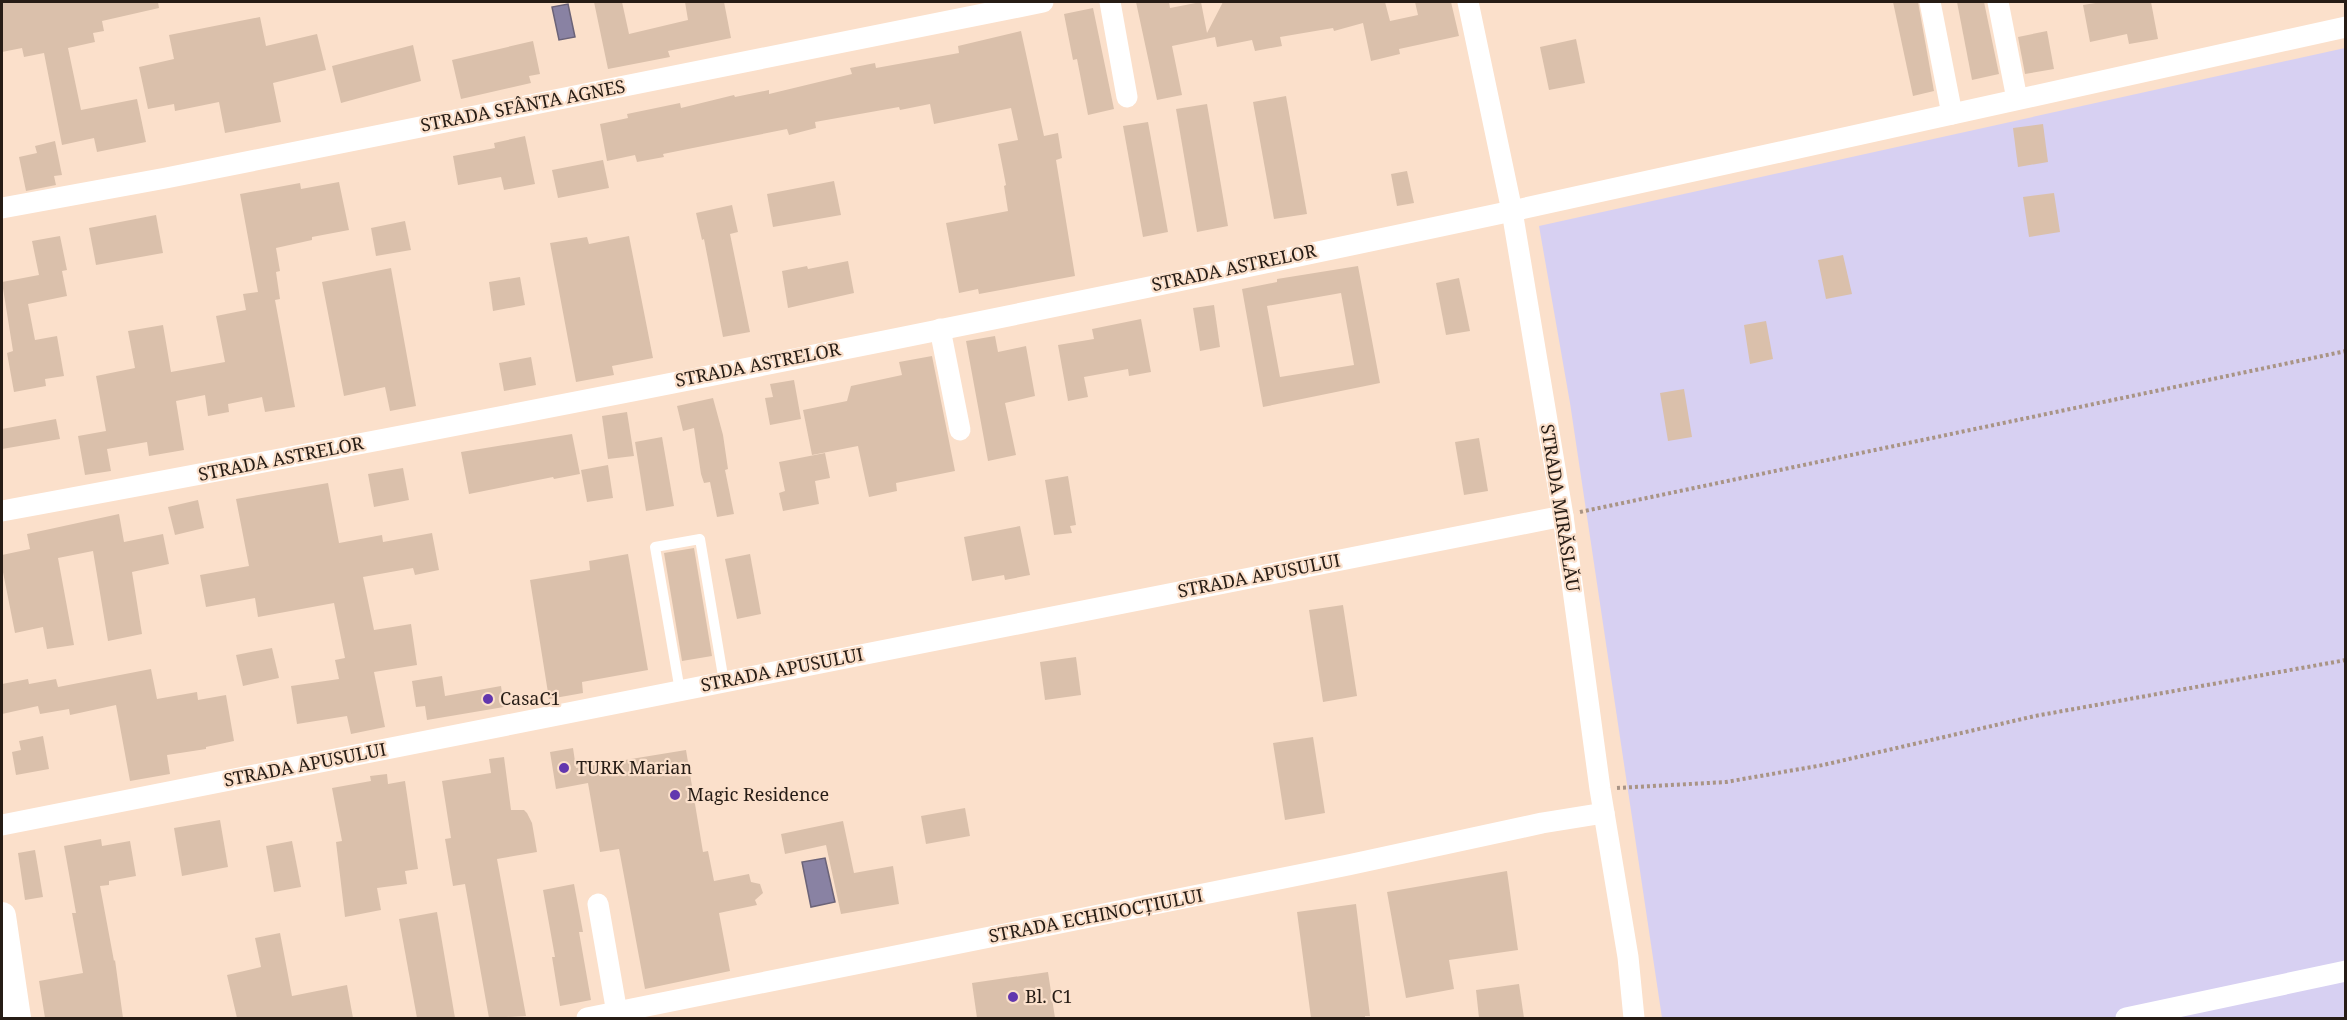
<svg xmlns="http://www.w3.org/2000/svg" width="2347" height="1020" viewBox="0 0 2347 1020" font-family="'Noto Serif',serif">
	<rect width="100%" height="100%" fill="#fbe0cb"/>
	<!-- green -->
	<polygon fill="#d7d0f2" points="2345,48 2345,1018 1662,1018 1570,403 1539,226"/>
	<!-- water -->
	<g fill="#8982a3" stroke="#6b6378" stroke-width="1.5">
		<polygon points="568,4 575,37 559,40 552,7"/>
		<polygon points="825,858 835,902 811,907 802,862"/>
	</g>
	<!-- building -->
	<g fill="#dac0ab" fill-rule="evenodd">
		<polygon points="2,2 158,2 159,8 102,21 104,31 93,33 95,42 68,48 81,110 137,99 146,142 97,152 94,138 62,145 44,53 24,57 22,48 2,52"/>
		<polygon points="594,2 622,2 629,34 688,20 685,2 724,2 731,38 668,51 670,57 608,69"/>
		<polygon points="1136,2 1169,2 1170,8 1201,2 1207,33 1223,2 1385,2 1390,21 1418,15 1415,2 1451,2 1459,36 1399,49 1400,54 1371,61 1363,23 1334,31 1333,28 1280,37 1282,46 1255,51 1252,40 1217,47 1215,37 1172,46 1182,95 1157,100"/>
		<polygon points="1893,2 1918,2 1934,91 1913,96"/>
		<polygon points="1957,2 1984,2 1999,74 1972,80"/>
		<polygon points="2102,2 2151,2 2158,39 2129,44 2127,34 2090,42 2083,5"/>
		<polygon points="1093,8 1114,109 1088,115 1077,59 1073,60 1064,14"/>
		<polygon points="260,17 266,46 317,34 326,70 273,83 281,122 225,133 219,102 175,111 174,104 148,109 139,67 174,59 169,35"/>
		<polygon points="1021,31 1044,136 1058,133 1062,158 1056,160 1075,276 979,294 978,289 959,293 946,223 1008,211 1004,186 1006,185 998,144 1018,140 1011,108 934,124 930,104 900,110 899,107 815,122 816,128 789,135 787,129 663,154 664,157 637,162 635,155 607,161 600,124 628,118 627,114 680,103 681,108 734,95 735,97 769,90 769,94 852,74 850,68 875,63 876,68 959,53 958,46"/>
		<polygon points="2047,31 2054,69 2025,74 2018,37"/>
		<polygon points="1576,39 1585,83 1549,90 1540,47"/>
		<polygon points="533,41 540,74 529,76 531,83 461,99 452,60"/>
		<polygon points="413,45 421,81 341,103 332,66"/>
		<polygon points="1286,96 1307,214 1274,219 1253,102"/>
		<polygon points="1207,104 1228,226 1197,232 1176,109"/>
		<polygon points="1148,122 1168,232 1143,237 1123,126"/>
		<polygon points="2043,124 2048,162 2018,167 2013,128"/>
		<polygon points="525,136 535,184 504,190 501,177 458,185 453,156 495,148 494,143"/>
		<polygon points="55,141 62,175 54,176 56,185 26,191 19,157 37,153 35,146"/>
		<polygon points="603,160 609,188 558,198 552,170"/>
		<polygon points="1407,171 1414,203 1397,206 1391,174"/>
		<polygon points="834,181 841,215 773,227 767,194"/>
		<polygon points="339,182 349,230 312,237 312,240 276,248 280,271 276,272 280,299 275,300 295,407 265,412 262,397 228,404 229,412 208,416 205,395 176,401 184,450 149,456 147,442 107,449 111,471 85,475 78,436 106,431 96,376 135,368 128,331 163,325 171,372 225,362 216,316 246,310 243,294 258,292 240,194 300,183 301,189"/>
		<polygon points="2054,193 2060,232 2029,237 2023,197"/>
		<polygon points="732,205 738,232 730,234 750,332 723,337 704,239 702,240 696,213"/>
		<polygon points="156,215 163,253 96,265 89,228"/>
		<polygon points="405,221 411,250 376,256 371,228"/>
		<polygon points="60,236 67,270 62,271 67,296 28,304 35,340 57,336 64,376 45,379 46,386 14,392 7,353 13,351 2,282 39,275 32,241"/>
		<polygon points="629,236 653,358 612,366 614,375 576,382 550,243 587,237 589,244"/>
		<polygon points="1843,255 1852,294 1826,299 1818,260"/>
		<polygon points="848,261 854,293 788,308 782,271 807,266 808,269"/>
		<path d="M1358 266 1380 383 1263 407 1242 289 1277 282V279ZM1341 293 1354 365 1280 377 1267 306Z"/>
		<polygon points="391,268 416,406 390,411 385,387 344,396 322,282"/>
		<polygon points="520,277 525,305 493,311 489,282"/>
		<polygon points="1459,278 1470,331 1446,335 1436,283"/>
		<polygon points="1214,305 1220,347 1200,351 1193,308"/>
		<polygon points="1141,319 1151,372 1129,376 1128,369 1084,377 1088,397 1068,401 1058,345 1094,339 1092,329"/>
		<polygon points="1766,321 1773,359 1750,364 1744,325"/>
		<polygon points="995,336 998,352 1026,346 1035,396 1005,403 1016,455 988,461 966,341"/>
		<polygon points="932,356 955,471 896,483 897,491 869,497 858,446 812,455 803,410 847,401 851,386 902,375 899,362"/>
		<polygon points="531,357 536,385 504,391 499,363"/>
		<polygon points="794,380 801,419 770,425 765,398 773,397 770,384"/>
		<polygon points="1684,389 1692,437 1668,441 1660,393"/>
		<polygon points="713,398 723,435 728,469 725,470 734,514 717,517 710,482 704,483 701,474 694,428 683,431 677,406"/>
		<polygon points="627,412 634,456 608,459 602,416"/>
		<polygon points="56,419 60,439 2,449 2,429"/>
		<polygon points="572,434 580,474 554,479 553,477 469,494 461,452"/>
		<polygon points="662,437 674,506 646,511 635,442"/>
		<polygon points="1479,438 1488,491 1464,495 1455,442"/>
		<polygon points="825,453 830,478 815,481 819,504 783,511 779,493 785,491 779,462"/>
		<polygon points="608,465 613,498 587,502 581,470"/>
		<polygon points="403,468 409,500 374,507 368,474"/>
		<polygon points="1068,476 1076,525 1070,526 1072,533 1054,535 1045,480"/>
		<polygon points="328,483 339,543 382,535 383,542 432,533 439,570 415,575 413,568 363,577 374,630 411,624 417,665 374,672 385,727 351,734 347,716 297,724 291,686 339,679 335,660 345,658 334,603 258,617 255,598 206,607 200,575 249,566 236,499"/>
		<polygon points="198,500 204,528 175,535 168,507"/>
		<polygon points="119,514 124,542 163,534 169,564 132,572 142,634 108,641 93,551 58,558 74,645 47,649 43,627 15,633 2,567 2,555 30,549 27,534"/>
		<polygon points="1020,526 1030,575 1005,580 1004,575 972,581 964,537"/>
		<polygon points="694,548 712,656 682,661 664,553"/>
		<polygon points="628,554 648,670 582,682 583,693 549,699 530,580 590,570 589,561"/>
		<polygon points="750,554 761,614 737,619 725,559"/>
		<polygon points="1343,605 1357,696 1323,702 1309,610"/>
		<polygon points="272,648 279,678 243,686 236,655"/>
		<polygon points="1076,657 1081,695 1045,700 1040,662"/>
		<polygon points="151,669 157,699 197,692 198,700 226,695 234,741 206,747 206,749 167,755 170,774 130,781 116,705 70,715 69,709 40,714 38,706 2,714 2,684 28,679 29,684 56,679 58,687"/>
		<polygon points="442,676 445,696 501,686 504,707 427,720 425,706 416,707 412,681"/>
		<polygon points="43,736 49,769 16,775 12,752 21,750 19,741"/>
		<polygon points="1313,737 1325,813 1285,820 1273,743"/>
		<polygon points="573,748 576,768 686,750 703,852 708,851 714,881 749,874 751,882 760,884 763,893 755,900 757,905 719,913 730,971 645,989 619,849 600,852 588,783 556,789 550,752"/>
		<polygon points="504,757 511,810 524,810 527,813 532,823 537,852 497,859 526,1016 489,1018 465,884 453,886 445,839 451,838 442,781 491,773 489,759"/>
		<polygon points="387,774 388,784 405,781 418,869 405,871 407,884 377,888 381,910 345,917 336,842 342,841 332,788 371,781 370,776"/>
		<polygon points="965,808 970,836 926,844 921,816"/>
		<polygon points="220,820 228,867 182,876 174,828"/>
		<polygon points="843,821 854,873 893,866 899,904 841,914 826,845 785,854 781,834"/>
		<polygon points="101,839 102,846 130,841 136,876 109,881 109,885 100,886 114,961 115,960 123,1018 45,1018 39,981 83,973 72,913 76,913 64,846"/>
		<polygon points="292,841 301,887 274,892 266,846"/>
		<polygon points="35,850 43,897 25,900 18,853"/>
		<polygon points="1507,871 1518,950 1449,960 1454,989 1406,998 1387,892"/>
		<polygon points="574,884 583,932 579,932 591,1000 560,1006 552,957 555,957 543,890"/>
		<polygon points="1356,904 1370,1016 1365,1016 1365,1018 1311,1018 1297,912"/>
		<polygon points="437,912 455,1018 417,1018 399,919"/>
		<polygon points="280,933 292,996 347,985 353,1018 237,1018 227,975 261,967 255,938"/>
		<polygon points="1048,972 1055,1018 977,1018 972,983"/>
		<polygon points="1519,984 1524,1018 1479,1018 1476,990"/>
	</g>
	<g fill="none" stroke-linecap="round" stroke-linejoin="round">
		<!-- path -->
		<g stroke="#a99485" stroke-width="4" stroke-dasharray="3 3" stroke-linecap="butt">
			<polyline points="1580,512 2346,351"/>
			<polyline points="1617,788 1726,782 1823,765 2035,716 2346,660"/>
		</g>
		<!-- lane -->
		<polyline stroke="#fff" stroke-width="10" points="680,691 655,547 700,539 724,682"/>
		<!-- street -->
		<g stroke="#fff" stroke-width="21">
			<polyline points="1110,2 1127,97"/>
			<polyline points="1468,2 1512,211 1563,516 1600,789 1628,957 1634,1018"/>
			<polyline points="1930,2 1952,114"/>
			<polyline points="1998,2 2017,99"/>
			<polyline points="2,208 166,178 1043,2"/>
			<polyline points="940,329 960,430"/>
			<path d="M2 511C506 418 1010 318 1512 211 1790 151 2068 88 2346 27"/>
			<polyline points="2,825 1563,516"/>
			<polyline points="598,904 617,1013"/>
			<polyline points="587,1018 1348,865 1542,823 1604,813"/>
			<polyline points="2126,1018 2346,971"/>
		</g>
		<!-- secondary -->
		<polyline stroke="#fff" stroke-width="28" points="2,916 17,1018"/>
	</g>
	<!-- markers -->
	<g fill="#6237ae" stroke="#fbe0cb" stroke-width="2">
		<circle cx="488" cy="699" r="6"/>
		<circle cx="564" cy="768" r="6"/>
		<circle cx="675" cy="795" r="6"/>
		<circle cx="1013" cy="997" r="6"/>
	</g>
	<g text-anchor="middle" stroke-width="4.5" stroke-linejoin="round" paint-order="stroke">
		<!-- street labels -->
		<g font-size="18" fill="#261c15" stroke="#fbe0cb">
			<text transform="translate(523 106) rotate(-11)" y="6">STRADA SFÂNTA AGNES</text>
			<text transform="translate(1234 268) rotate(-12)" y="6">STRADA ASTRELOR</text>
			<text transform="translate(758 365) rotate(-11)" y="6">STRADA ASTRELOR</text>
			<text transform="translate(281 459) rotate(-11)" y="6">STRADA ASTRELOR</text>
			<text transform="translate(1560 508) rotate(81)" y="6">STRADA MIRĂSLĂU</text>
			<text transform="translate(1259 576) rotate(-11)" y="6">STRADA APUSULUI</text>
			<text transform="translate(782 670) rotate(-11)" y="6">STRADA APUSULUI</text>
			<text transform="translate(305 765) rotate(-11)" y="6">STRADA APUSULUI</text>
			<text transform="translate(1096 916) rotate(-11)" y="6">STRADA ECHINOCȚIULUI</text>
		</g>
		<!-- poi labels -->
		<g font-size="18" fill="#261c15" stroke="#fbe0cb" text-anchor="start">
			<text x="500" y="705">CasaC1</text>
			<text x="576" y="774">TURK Marian</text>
			<text x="687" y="801">Magic Residence</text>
			<text x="1025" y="1003">Bl. C1</text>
		</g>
	</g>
	<!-- border -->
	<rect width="2347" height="1020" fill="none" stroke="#261c15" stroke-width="6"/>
</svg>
